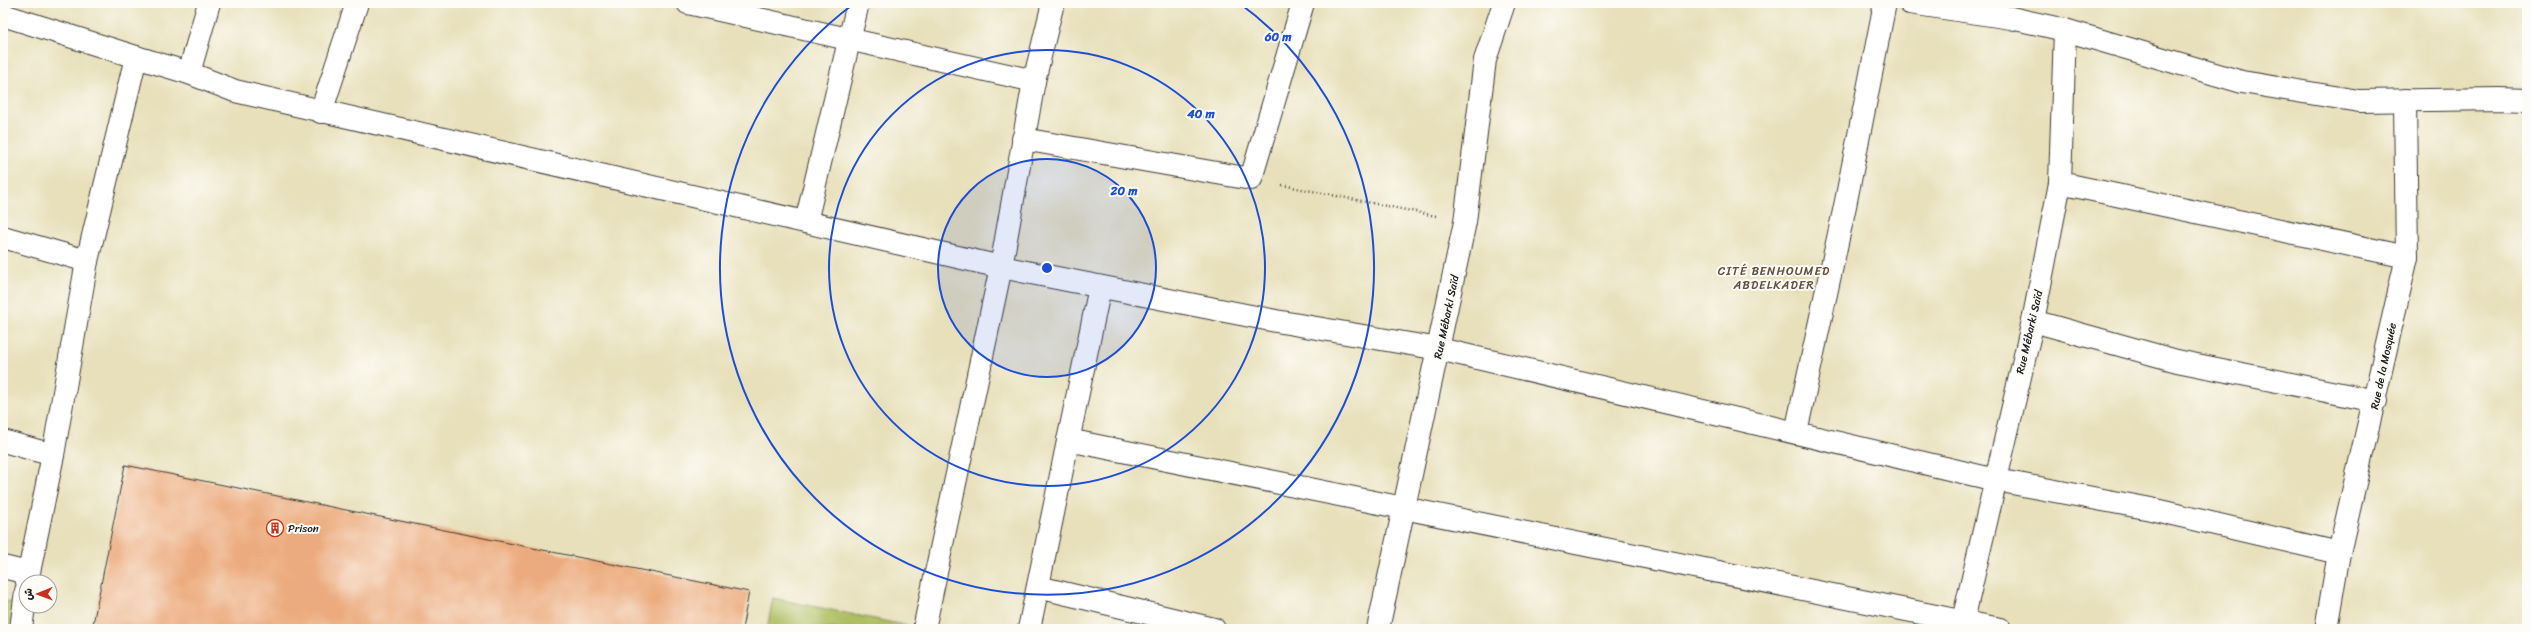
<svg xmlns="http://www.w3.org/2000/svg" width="2530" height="632" viewBox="0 0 2530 632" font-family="Sriracha,'Playpen Sans Arabic',sans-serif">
	<rect width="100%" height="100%" fill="#fdfcf7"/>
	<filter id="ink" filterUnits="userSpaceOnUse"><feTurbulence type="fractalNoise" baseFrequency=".025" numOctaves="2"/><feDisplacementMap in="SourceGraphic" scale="8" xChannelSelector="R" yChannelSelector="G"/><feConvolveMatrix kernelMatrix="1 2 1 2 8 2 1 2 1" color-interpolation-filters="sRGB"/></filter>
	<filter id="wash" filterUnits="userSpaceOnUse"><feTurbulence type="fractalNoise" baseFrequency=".012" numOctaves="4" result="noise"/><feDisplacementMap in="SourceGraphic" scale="16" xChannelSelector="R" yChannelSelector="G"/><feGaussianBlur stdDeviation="0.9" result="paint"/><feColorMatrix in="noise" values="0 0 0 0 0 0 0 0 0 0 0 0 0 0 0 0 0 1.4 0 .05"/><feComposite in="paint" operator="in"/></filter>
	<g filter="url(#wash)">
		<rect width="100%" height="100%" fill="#e8e0bb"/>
		<!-- green -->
		<g fill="#aebe61" stroke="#656d3e">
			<polygon points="773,598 923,629 767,629"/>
			<polygon points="3,601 21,604 17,629 3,629"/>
		</g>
		<g id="blocks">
			<!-- building -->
			<polygon fill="#ecab7e" points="125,465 749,592 742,629 92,629"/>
		</g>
	</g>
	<g filter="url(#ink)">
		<use href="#blocks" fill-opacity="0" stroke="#3b3934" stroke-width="1"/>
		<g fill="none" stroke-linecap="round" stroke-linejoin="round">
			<!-- street casing -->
			<g stroke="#3b3934" stroke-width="24">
				<g id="street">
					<polyline points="688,3 1034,81"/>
					<polyline points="1910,3 2011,18 2065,30 2242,82 2359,101 2500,99 2527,100"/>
					<polyline points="3,15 136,57"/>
					<polyline points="189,73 209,3"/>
					<polyline points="321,112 357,3"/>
					<polyline points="1023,139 1251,179 1303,3"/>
					<polyline points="2060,183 2407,257"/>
					<polyline points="806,222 858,3"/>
					<polyline points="3,237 87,261"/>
					<polyline points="2033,321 2177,361 2376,401"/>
					<polyline points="1796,432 1845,206 1885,3"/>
					<polyline points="1068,440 2000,629"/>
					<polyline points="3,441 53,455"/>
					<polyline points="3,567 28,573"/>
					<polyline points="27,582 53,455 87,261 136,57 189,73 235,91 1001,267 1276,321 1439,349 1996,480 2151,509 2339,553"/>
					<polyline points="1038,587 1214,629"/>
					<polyline points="21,629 26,591"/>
					<polyline points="924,629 1001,267 1034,81 1053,3"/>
					<polyline points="1029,629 1100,287"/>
					<polyline points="1378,629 1465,222 1485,60 1504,3"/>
					<polyline points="1961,629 2033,321 2060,183 2065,30"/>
					<polyline points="2326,629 2339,553 2407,257 2405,100"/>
				</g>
			</g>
			<!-- path -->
			<polyline stroke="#3b3934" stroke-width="2.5" stroke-dasharray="1 3" stroke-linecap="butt" points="1282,185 1436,216"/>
			<!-- street -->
			<use href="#street" stroke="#fff" stroke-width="22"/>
		</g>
	</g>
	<!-- distance rings -->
	<circle cx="1047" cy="268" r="109" fill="#1d4ed8" fill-opacity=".12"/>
	<g fill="none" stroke="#1d4ed8" stroke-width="2">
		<circle cx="1047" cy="268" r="109"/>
		<circle cx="1047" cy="268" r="218"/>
		<path d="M1239 3A327 327 0 1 1 855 3"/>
	</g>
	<!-- icons -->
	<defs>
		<g id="building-ring" transform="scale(0.9)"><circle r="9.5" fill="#fdfcf7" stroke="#c8321e" stroke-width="1.5"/><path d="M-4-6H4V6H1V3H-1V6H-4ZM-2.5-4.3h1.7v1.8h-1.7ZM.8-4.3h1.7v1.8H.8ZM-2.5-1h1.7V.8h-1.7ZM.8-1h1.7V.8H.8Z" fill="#c8321e"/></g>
	</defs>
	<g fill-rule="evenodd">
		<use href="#building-ring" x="275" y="528"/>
	</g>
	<g text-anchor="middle" stroke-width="4" stroke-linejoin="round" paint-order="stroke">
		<!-- street labels -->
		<g font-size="11" fill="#1c1c1c" stroke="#fdfcf7">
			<text transform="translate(1446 317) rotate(-78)" y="4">Rue Mébarki Saïd</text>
			<text transform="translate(2029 332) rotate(-77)" y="4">Rue Mébarki Saïd</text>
			<text transform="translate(2383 366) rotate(-78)" y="4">Rue de la Mosquée</text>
		</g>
		<!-- poi labels -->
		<g font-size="11" fill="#1c1c1c" stroke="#fdfcf7" text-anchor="start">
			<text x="288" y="532">Prison</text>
		</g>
		<!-- neighbourhood labels -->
		<g font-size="12" letter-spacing="1" fill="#654e3e" stroke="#fdfcf7">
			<text x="1774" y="275">CITÉ BENHOUMED<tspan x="1774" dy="14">ABDELKADER</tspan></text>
		</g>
	</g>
	<circle cx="1047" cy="268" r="6" fill="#1d4ed8" stroke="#fdfcf7" stroke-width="2"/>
	<g font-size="12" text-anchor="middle" font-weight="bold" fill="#1d4ed8" stroke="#fdfcf7" stroke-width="4" stroke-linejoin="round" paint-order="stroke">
		<text x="1278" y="41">60 m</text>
		<text x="1201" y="118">40 m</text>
		<text x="1124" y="195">20 m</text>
	</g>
	<!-- margin -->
	<rect width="2530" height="632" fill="none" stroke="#fdfcf7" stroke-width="16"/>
	<!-- north arrow -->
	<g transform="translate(38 594) rotate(269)"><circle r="19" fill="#fdfcf7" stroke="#a3a29f"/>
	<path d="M0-3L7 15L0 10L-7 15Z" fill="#c8321e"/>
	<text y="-6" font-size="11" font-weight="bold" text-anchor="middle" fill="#1c1c1c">ش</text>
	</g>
</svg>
